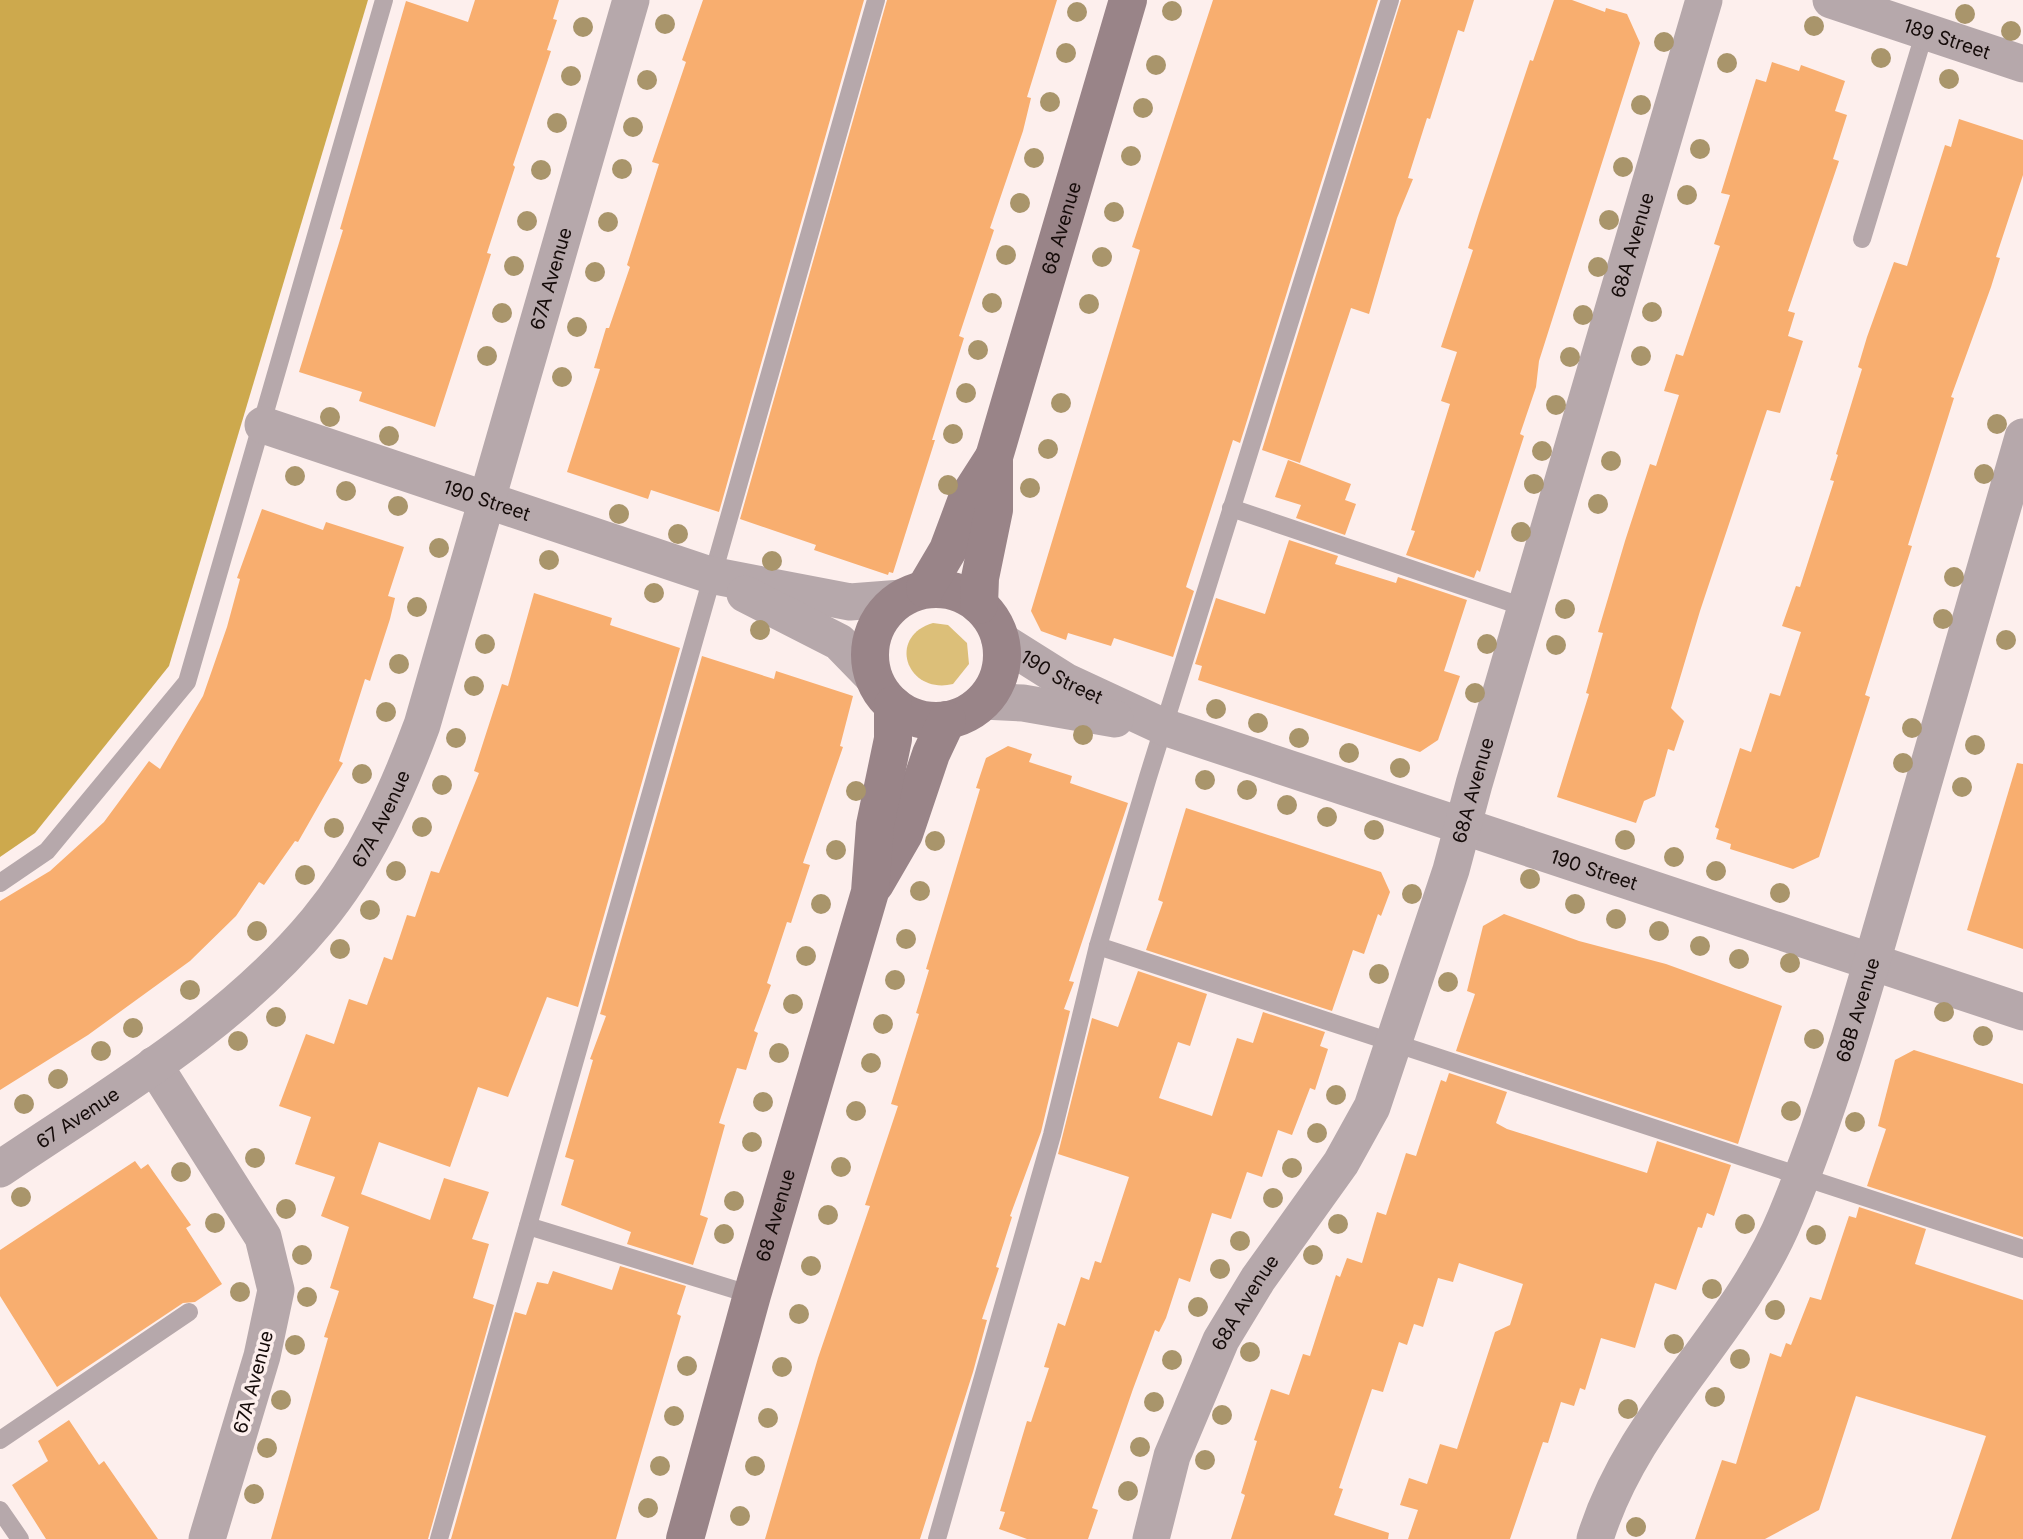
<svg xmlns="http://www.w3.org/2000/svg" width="2023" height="1539" viewBox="0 0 2023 1539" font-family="Inter,sans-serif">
	<rect width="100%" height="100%" fill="#fdefed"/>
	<!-- green -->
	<path fill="#dcbf79" d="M933 623 948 625 967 643 969 664 953 684C907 695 886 637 933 623Z"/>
	<!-- forest -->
	<polygon fill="#cda94d" points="0,0 368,0 169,666 35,833 0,857"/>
	<!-- building -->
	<g fill="#f8ae6f">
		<polygon points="475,0 559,0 553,19 557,20 547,50 551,51 513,165 515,167 487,253 491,254 435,427 359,401 362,392 299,372 343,230 340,229 406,1 468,22"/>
		<polygon points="703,0 864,0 719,512 651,490 648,499 567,472 600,369 594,368 606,328 609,328 630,267 627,265 659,164 652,162 686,62 682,60"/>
		<polygon points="887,0 1057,0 1027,97 1031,98 1023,131 990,228 994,230 959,336 964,338 932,440 935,440 893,573 889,572 888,575 814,550 816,545 740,519"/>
		<polygon points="1213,0 1378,0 1240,443 1233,440 1186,587 1194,591 1173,657 1114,638 1111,646 1068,633 1066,640 1041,631 1031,611 1140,250 1132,247"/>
		<polygon points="1401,0 1474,0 1464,32 1458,30 1430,119 1427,118 1408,178 1413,179 1397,218 1369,314 1351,308 1300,463 1262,450"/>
		<polygon points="1554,0 1572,0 1605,12 1606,8 1627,14 1640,43 1539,361 1536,387 1520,434 1524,436 1480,572 1477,570 1474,578 1406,555 1415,531 1411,530 1450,404 1441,401 1457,352 1441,347 1473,250 1468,248 1479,213 1530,60 1533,61"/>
		<polygon points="1772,62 1799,71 1801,65 1845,81 1835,111 1847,115 1833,159 1839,161 1788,311 1795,313 1788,336 1803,341 1780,413 1767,410 1700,611 1671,708 1684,721 1674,751 1668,749 1655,796 1644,801 1636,823 1557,797 1589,694 1586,693 1603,633 1598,632 1625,541 1650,464 1656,466 1679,395 1664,391 1676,354 1683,356 1720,246 1714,244 1730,195 1721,193 1756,79 1766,82"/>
		<polygon points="1959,119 2023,140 2023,175 1996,257 2000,258 1991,287 1951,397 1954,398 1908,545 1912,546 1865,695 1870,697 1819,857 1793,869 1730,849 1731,844 1716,839 1719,829 1715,827 1740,748 1751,752 1770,693 1780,696 1801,632 1782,626 1796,586 1800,587 1834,481 1830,480 1838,455 1836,454 1862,369 1858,367 1867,337 1894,262 1907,266 1945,145 1951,147"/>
		<polygon points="1288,460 1351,484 1345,500 1356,504 1345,535 1296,518 1301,505 1275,497"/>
		<polygon points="262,509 323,530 326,522 404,547 388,596 395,598 390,619 370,681 365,679 339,761 343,763 298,842 295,841 264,885 259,882 236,916 190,961 88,1035 0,1090 0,901 50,871 104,822 149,761 160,769 203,696 227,627 240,579 237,578"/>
		<polygon points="1289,540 1338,556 1335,564 1396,583 1398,577 1467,600 1444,671 1460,676 1438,740 1420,752 1198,680 1202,666 1195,664 1216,598 1265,614"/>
		<polygon points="534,593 612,618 610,625 680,648 578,1007 547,997 508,1097 478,1087 450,1167 379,1142 361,1194 430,1220 444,1178 489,1192 472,1239 489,1244 473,1298 494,1305 428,1539 271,1539 328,1338 324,1337 339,1291 330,1288 349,1227 321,1216 335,1177 295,1164 311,1117 279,1106 306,1034 334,1044 349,999 367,1005 384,957 392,960 407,915 415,917 431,871 439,873 479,773 474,771 502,684 508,686"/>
		<polygon points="702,656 774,679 776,671 853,696 840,746 843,747 803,863 810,865 791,923 787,922 767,983 771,985 754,1031 758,1033 746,1070 737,1068 719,1123 725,1125 700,1215 708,1218 693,1265 627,1244 631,1232 561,1205 574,1160 565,1157 593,1060 590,1059 606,1016 600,1014"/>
		<polygon points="1008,746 1032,754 1029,762 1072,776 1070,783 1128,803 1069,981 1074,982 1064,1009 1070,1011 1041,1132 1010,1216 1012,1217 996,1267 999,1268 982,1319 987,1320 973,1372 920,1539 765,1539 818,1358 870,1206 865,1205 898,1106 891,1104 919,1014 916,1013 929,970 926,969 980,789 976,788 986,758"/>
		<polygon points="2017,763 2023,764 2023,949 1967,930"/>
		<polygon points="1186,808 1381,872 1390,892 1381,916 1378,914 1364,954 1353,950 1332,1011 1146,950 1163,902 1158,900"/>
		<polygon points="1504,914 1579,941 1666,964 1782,1006 1738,1144 1456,1051 1475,994 1467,991 1483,926"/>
		<polygon points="1138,971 1207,994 1190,1046 1178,1042 1159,1098 1212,1116 1237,1038 1253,1043 1263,1012 1325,1032 1320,1046 1328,1049 1315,1090 1310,1088 1292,1135 1278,1130 1262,1177 1247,1172 1231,1219 1212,1213 1190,1282 1179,1278 1166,1318 1159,1332 1155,1330 1133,1389 1092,1508 1098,1510 1088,1539 1027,1539 999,1529 1005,1512 1000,1511 1027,1421 1031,1422 1049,1368 1044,1367 1058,1323 1065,1326 1081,1277 1089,1280 1095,1261 1101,1263 1129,1177 1058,1154 1092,1018 1118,1027"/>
		<polygon points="1914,1050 2023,1084 2023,1237 1867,1186 1886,1129 1878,1126 1895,1060"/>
		<polygon points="1449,1073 1507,1092 1496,1123 1507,1129 1647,1173 1657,1141 1731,1165 1714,1216 1707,1213 1702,1228 1698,1227 1676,1290 1655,1283 1635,1348 1601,1338 1585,1390 1580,1388 1574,1406 1561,1402 1548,1443 1543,1442 1510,1539 1408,1539 1418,1510 1400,1505 1409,1478 1427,1484 1440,1444 1457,1449 1495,1332 1510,1325 1523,1284 1459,1263 1453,1282 1438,1278 1423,1327 1414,1324 1407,1345 1399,1342 1383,1392 1372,1389 1339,1488 1343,1489 1334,1515 1389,1533 1388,1539 1231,1539 1245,1495 1241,1493 1257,1441 1254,1440 1271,1389 1289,1395 1303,1354 1310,1356 1336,1275 1340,1277 1347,1258 1362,1263 1377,1212 1386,1215 1406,1153 1416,1156 1441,1080 1446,1082"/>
		<polygon points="135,1161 141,1169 148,1164 191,1225 186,1228 222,1284 195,1302 183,1303 57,1387 0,1296 0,1250"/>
		<polygon points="1859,1207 1926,1229 1915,1264 2023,1300 2023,1539 1951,1539 1986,1436 1856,1396 1819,1510 1765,1539 1695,1539 1722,1460 1736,1464 1770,1353 1781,1357 1786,1343 1791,1345 1810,1297 1821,1300 1849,1216 1856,1218"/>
		<polygon points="620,1266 686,1286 677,1314 681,1316 616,1539 451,1539 515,1312 526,1315 537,1282 548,1284 553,1271 612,1290"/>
		<polygon points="69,1420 99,1465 104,1461 158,1539 46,1539 12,1485 48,1461 38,1441"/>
	</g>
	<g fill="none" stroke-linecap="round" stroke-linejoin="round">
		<!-- lane -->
		<g stroke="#b6a8ab" stroke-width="18">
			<polyline points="1862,239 1925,31"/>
			<polyline points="1231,508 1527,608"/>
			<polyline points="0,883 47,851 187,682 384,0"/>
			<polyline points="1098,946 2023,1249"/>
			<polyline points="528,1226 752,1295"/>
			<polyline points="0,1440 189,1312"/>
			<polyline points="0,1510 20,1539"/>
			<polyline points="439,1539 876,0"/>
			<polyline points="937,1539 1052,1135 1098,946 1148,777 1390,0"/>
		</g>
		<!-- street -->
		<g stroke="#b6a8ab" stroke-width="37">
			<path id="s1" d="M1831 0 2023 64"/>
			<path id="s2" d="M263 425 710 575 850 602 902 598"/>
			<polyline points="745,594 839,642 874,678"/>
			<path id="s3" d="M1000 640 1065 681 1164 727 2023 1012"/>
			<polyline points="983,701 1023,703 1115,719"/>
			<polyline points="154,1065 263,1237 276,1290 262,1356 207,1539"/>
			<path id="s4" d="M0 1169C111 1094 231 1025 317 921 365 863 396 795 422 725L631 0"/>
			<path id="s5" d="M1151 1539 1172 1456 1221 1340 1258 1279 1341 1163 1372 1107 1451 870 1474 784 1704 0"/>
			<path id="s6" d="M1595 1539C1634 1413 1737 1335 1786 1216 1832 1106 1864 989 1897 875 1939 729 1981 583 2023 437"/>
		</g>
		<!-- secondary -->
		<g stroke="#998488" stroke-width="38">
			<circle cx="936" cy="655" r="66"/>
			<polyline points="925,589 948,550 967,499 994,457"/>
			<path id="s7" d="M979 605 980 578 994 510V457L1128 0"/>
			<polyline points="875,884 904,834 931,754 947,720"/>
			<path id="s8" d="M685 1539 752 1295 870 892 875 825 893 739V705"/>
		</g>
	</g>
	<!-- trees -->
	<g fill="#a9956b">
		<circle cx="1172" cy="11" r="10"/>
		<circle cx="1077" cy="12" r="10"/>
		<circle cx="1965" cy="14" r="10"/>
		<circle cx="665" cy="24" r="10"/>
		<circle cx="1814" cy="26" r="10"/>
		<circle cx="583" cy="27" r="10"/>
		<circle cx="2011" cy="31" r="10"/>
		<circle cx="1664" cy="42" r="10"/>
		<circle cx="1066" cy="53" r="10"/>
		<circle cx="1881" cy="58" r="10"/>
		<circle cx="1727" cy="63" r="10"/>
		<circle cx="1156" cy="65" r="10"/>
		<circle cx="571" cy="76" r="10"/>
		<circle cx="1949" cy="79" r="10"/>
		<circle cx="647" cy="80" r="10"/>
		<circle cx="1050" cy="102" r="10"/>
		<circle cx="1641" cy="105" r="10"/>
		<circle cx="1143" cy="108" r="10"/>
		<circle cx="557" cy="123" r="10"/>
		<circle cx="633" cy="127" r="10"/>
		<circle cx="1700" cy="149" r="10"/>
		<circle cx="1131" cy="156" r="10"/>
		<circle cx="1034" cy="158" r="10"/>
		<circle cx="1623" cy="167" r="10"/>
		<circle cx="622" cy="169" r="10"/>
		<circle cx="541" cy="170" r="10"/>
		<circle cx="1687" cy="195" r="10"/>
		<circle cx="1020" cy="203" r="10"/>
		<circle cx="1114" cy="212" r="10"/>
		<circle cx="1609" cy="220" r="10"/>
		<circle cx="527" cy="221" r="10"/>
		<circle cx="608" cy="222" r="10"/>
		<circle cx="1006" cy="255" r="10"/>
		<circle cx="1102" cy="257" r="10"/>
		<circle cx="514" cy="266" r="10"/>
		<circle cx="1598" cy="267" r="10"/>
		<circle cx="595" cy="272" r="10"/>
		<circle cx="992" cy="303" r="10"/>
		<circle cx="1089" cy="304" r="10"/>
		<circle cx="1652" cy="312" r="10"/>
		<circle cx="502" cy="313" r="10"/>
		<circle cx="1583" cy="315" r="10"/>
		<circle cx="577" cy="327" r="10"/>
		<circle cx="978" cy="350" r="10"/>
		<circle cx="487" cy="356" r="10"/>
		<circle cx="1641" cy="356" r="10"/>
		<circle cx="1570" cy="357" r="10"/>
		<circle cx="562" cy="377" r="10"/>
		<circle cx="966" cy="393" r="10"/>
		<circle cx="1061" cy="403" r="10"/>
		<circle cx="1556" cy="405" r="10"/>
		<circle cx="330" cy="417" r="10"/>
		<circle cx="1997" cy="424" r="10"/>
		<circle cx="953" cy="434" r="10"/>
		<circle cx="389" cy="436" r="10"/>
		<circle cx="1048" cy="449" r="10"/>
		<circle cx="1542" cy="451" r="10"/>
		<circle cx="1611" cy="461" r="10"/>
		<circle cx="1984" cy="474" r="10"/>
		<circle cx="295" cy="476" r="10"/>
		<circle cx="1534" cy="484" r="10"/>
		<circle cx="948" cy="485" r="10"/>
		<circle cx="1030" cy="488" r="10"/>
		<circle cx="346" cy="491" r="10"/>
		<circle cx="1598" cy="504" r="10"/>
		<circle cx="398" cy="506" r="10"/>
		<circle cx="619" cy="514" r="10"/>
		<circle cx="1521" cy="532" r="10"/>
		<circle cx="678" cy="534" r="10"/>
		<circle cx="439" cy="548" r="10"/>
		<circle cx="549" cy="560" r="10"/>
		<circle cx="772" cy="561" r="10"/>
		<circle cx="1954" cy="577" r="10"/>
		<circle cx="654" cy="593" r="10"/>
		<circle cx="417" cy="607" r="10"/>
		<circle cx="1565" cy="609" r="10"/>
		<circle cx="1943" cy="619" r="10"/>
		<circle cx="760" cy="630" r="10"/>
		<circle cx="2006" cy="640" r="10"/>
		<circle cx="485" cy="644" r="10"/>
		<circle cx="1487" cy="644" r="10"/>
		<circle cx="1556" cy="645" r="10"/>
		<circle cx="399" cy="664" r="10"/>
		<circle cx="474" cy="686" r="10"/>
		<circle cx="1475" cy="693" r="10"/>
		<circle cx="1216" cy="709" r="10"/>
		<circle cx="386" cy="712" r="10"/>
		<circle cx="1258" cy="723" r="10"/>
		<circle cx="1912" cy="728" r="10"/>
		<circle cx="1083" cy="735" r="10"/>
		<circle cx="456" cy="738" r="10"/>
		<circle cx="1299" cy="738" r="10"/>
		<circle cx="1975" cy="745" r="10"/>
		<circle cx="1349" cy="753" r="10"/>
		<circle cx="1903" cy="763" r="10"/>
		<circle cx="1400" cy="768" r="10"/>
		<circle cx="362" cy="774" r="10"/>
		<circle cx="1205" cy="780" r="10"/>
		<circle cx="442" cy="785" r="10"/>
		<circle cx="1962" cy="787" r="10"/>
		<circle cx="1247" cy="790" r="10"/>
		<circle cx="856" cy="791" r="10"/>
		<circle cx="1287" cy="805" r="10"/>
		<circle cx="1327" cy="817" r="10"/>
		<circle cx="422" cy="827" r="10"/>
		<circle cx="334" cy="828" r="10"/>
		<circle cx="1374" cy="830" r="10"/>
		<circle cx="1625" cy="840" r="10"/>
		<circle cx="935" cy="841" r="10"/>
		<circle cx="836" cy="850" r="10"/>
		<circle cx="1674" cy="857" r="10"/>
		<circle cx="396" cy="871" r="10"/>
		<circle cx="1716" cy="871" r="10"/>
		<circle cx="305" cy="875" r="10"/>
		<circle cx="1530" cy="879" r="10"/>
		<circle cx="920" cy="891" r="10"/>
		<circle cx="1780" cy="893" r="10"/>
		<circle cx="1412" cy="894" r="10"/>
		<circle cx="821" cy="904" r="10"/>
		<circle cx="1575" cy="904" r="10"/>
		<circle cx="370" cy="910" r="10"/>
		<circle cx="1616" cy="919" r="10"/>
		<circle cx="257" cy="931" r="10"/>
		<circle cx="1659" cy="931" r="10"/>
		<circle cx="906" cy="939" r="10"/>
		<circle cx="1700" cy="946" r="10"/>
		<circle cx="340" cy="949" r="10"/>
		<circle cx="806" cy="956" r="10"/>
		<circle cx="1739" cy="959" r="10"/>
		<circle cx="1790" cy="963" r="10"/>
		<circle cx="1379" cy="974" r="10"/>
		<circle cx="895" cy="980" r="10"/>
		<circle cx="1448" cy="982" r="10"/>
		<circle cx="190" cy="990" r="10"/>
		<circle cx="793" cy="1004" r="10"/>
		<circle cx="1944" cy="1012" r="10"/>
		<circle cx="276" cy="1017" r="10"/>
		<circle cx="883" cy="1024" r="10"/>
		<circle cx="133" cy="1028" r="10"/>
		<circle cx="1983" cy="1036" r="10"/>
		<circle cx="1814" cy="1039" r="10"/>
		<circle cx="238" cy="1041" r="10"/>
		<circle cx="101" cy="1051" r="10"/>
		<circle cx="779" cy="1053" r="10"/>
		<circle cx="871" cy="1063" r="10"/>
		<circle cx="58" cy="1079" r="10"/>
		<circle cx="1336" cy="1095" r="10"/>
		<circle cx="763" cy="1102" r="10"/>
		<circle cx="24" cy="1104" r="10"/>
		<circle cx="856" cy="1111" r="10"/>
		<circle cx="1791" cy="1111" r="10"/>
		<circle cx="1855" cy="1122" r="10"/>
		<circle cx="1317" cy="1133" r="10"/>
		<circle cx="752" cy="1142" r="10"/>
		<circle cx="255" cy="1158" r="10"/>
		<circle cx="841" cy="1167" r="10"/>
		<circle cx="1292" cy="1168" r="10"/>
		<circle cx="181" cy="1172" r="10"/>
		<circle cx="21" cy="1197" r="10"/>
		<circle cx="1273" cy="1198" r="10"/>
		<circle cx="734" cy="1201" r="10"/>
		<circle cx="286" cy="1209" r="10"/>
		<circle cx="828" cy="1215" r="10"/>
		<circle cx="215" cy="1223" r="10"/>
		<circle cx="1338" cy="1224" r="10"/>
		<circle cx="1745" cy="1224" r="10"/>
		<circle cx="724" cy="1234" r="10"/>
		<circle cx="1816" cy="1235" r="10"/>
		<circle cx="1240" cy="1241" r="10"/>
		<circle cx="302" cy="1255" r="10"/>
		<circle cx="1313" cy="1255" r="10"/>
		<circle cx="811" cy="1266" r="10"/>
		<circle cx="1220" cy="1269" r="10"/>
		<circle cx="1712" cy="1289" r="10"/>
		<circle cx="240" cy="1292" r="10"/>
		<circle cx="307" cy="1297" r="10"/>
		<circle cx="1198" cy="1307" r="10"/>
		<circle cx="1775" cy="1310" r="10"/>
		<circle cx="799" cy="1314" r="10"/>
		<circle cx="1674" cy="1344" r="10"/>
		<circle cx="295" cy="1345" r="10"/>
		<circle cx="1250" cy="1352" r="10"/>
		<circle cx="1740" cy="1359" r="10"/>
		<circle cx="1172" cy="1360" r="10"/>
		<circle cx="687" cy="1366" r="10"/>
		<circle cx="782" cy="1367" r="10"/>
		<circle cx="1715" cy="1397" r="10"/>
		<circle cx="281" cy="1400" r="10"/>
		<circle cx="1154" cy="1402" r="10"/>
		<circle cx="1628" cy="1409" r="10"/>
		<circle cx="1222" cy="1415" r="10"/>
		<circle cx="674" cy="1416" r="10"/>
		<circle cx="768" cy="1418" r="10"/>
		<circle cx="1140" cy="1447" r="10"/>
		<circle cx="267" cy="1448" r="10"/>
		<circle cx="1205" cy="1460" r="10"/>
		<circle cx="660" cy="1466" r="10"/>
		<circle cx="755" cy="1466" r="10"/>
		<circle cx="1128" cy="1491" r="10"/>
		<circle cx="254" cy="1494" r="10"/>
		<circle cx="648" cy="1508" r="10"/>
		<circle cx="740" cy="1516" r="10"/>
		<circle cx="1636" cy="1527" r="10"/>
	</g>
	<g text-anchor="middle" stroke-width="7" stroke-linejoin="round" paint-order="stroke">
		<!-- street labels -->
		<g font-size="19" fill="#150b09" stroke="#fdefed">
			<text dy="7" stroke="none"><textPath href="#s1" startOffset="122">189 Street</textPath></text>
			<text dy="7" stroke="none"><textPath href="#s7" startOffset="388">68 Avenue</textPath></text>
			<text dy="7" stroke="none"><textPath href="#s5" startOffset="1390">68A Avenue</textPath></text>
			<text dy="7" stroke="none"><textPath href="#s4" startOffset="1092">67A Avenue</textPath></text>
			<text dy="7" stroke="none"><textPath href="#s2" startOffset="236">190 Street</textPath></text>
			<text dy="7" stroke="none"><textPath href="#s3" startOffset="72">190 Street</textPath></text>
			<text dy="7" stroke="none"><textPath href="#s5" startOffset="822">68A Avenue</textPath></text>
			<text dy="7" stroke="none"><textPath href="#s4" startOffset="525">67A Avenue</textPath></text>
			<text dy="7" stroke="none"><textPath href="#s3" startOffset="639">190 Street</textPath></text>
			<text dy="7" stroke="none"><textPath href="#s6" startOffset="595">68B Avenue</textPath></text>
			<text dy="7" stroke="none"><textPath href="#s4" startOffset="93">67 Avenue</textPath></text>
			<text dy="7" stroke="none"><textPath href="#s8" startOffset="336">68 Avenue</textPath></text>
			<text dy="7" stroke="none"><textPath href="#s5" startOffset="256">68A Avenue</textPath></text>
			<text transform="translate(253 1382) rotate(-75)" y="7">67A Avenue</text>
		</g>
	</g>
</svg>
